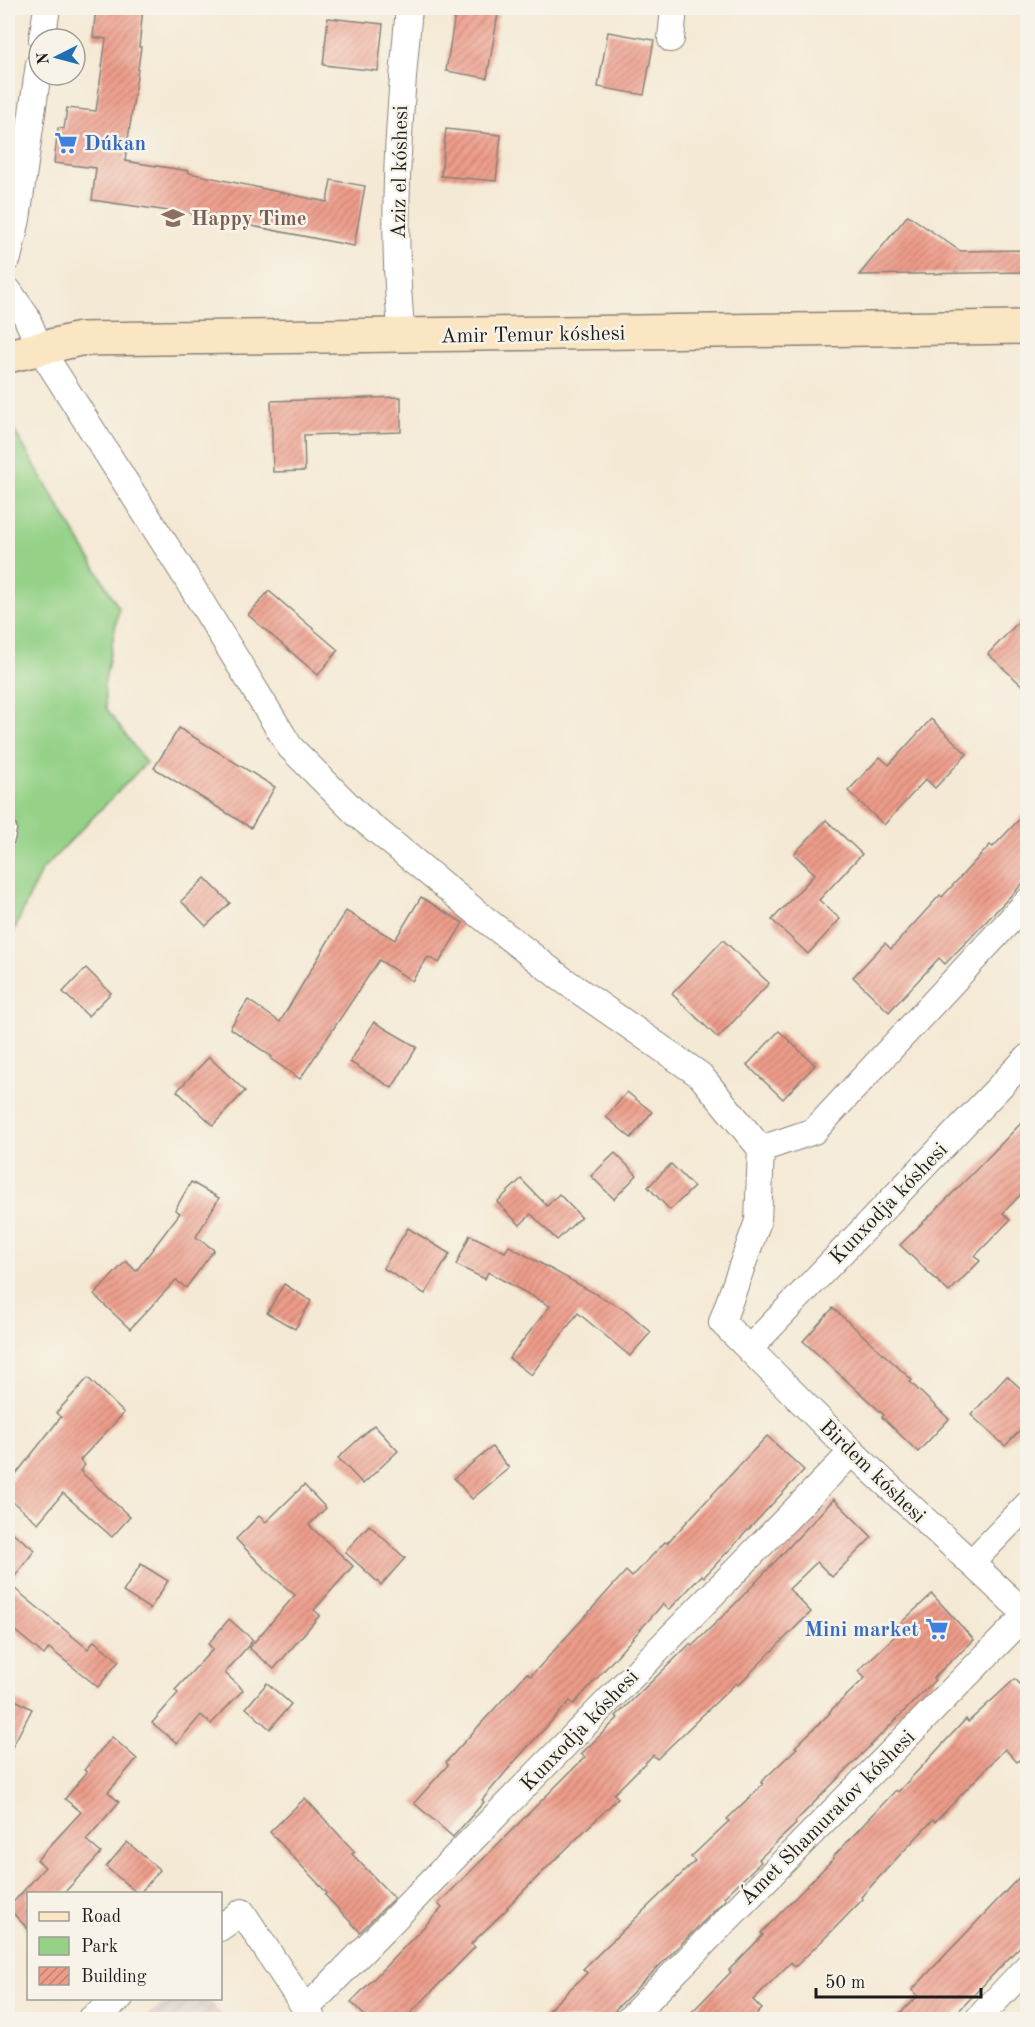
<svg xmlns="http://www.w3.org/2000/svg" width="1035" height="2027" viewBox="0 0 1035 2027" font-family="'Old Standard TT',serif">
	<defs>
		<pattern id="industrial-furrows" width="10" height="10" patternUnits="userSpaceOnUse" patternTransform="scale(1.5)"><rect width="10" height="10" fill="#d0c0bc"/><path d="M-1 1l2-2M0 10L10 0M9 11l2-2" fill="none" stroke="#b2a4a1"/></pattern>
		<pattern id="building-hatch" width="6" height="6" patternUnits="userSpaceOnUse" patternTransform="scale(1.5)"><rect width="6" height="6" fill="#ee9c8a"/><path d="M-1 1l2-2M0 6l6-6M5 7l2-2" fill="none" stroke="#c07e70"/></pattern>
	</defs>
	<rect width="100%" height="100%" fill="#f7f3e8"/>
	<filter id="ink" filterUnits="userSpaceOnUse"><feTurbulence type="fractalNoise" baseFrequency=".0167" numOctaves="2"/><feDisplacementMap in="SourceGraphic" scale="12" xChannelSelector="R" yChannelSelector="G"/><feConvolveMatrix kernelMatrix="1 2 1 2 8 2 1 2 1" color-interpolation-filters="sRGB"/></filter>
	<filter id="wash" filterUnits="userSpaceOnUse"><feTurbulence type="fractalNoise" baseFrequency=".008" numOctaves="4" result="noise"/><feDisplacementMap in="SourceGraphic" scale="24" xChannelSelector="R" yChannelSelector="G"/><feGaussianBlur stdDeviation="1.35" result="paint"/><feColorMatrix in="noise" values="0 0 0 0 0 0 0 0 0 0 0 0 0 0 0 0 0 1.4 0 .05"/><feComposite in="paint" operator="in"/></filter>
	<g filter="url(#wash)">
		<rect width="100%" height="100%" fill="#f4e9d4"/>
		<!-- industrial -->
		<polygon fill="url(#industrial-furrows)" points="171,1999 209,1999 225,2019 141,2019"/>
		<!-- green -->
		<polygon fill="#95d288" stroke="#587752" stroke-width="1.5" points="8,420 119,608 104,685 106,708 146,763 41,871 13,933 8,951"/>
		<g id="blocks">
			<!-- building -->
			<g fill="url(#building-hatch)">
				<polygon points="96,8 143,8 139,47 141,47 125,161 189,171 189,173 327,202 331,180 365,186 354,246 190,214 92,200 96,168 54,163 58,128 64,129 67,108 96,111 106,39 93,37"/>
				<polygon points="456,8 498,14 487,78 446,71"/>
				<polygon points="328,18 383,24 378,71 323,65"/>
				<polygon points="608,32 654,40 644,95 598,87"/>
				<polygon points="446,129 501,135 496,181 441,176"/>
				<polygon points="908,215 960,251 1028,250 1028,272 859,275"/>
				<polygon points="401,397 401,432 304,435 305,471 273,472 271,401"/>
				<polygon points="269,591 338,650 318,675 248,615"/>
				<polygon points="1028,612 1028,691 988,654"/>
				<polygon points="931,719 967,754 935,788 926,779 884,825 848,791 880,757 889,765"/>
				<polygon points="179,728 275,787 251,828 154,768"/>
				<polygon points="1028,810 1028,878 945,964 939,958 889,1012 853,977 885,943 891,949 940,895 942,897 990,845 993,847"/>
				<polygon points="826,820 862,854 819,900 840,919 808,954 772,920 815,874 794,854"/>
				<polygon points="205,878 230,903 206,926 181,901"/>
				<polygon points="421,897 463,923 439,963 428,957 412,981 379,960 300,1079 271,1059 272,1057 230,1028 248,1000 280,1022 346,911 395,940"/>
				<polygon points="723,940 769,983 718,1038 672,994"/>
				<polygon points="86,968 111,993 88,1016 63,992"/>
				<polygon points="374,1022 417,1047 392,1088 350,1062"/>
				<polygon points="779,1031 815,1065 783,1099 747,1065"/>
				<polygon points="209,1057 245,1091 213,1125 177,1091"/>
				<polygon points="627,1092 652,1112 631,1138 606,1117"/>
				<polygon points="1028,1116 1028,1187 1003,1213 1010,1220 975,1256 980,1261 949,1292 900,1245 970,1176"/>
				<polygon points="615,1153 637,1175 614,1199 591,1176"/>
				<polygon points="671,1164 694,1187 670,1210 648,1187"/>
				<polygon points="521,1179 547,1206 559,1194 581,1217 557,1240 531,1214 520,1225 497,1202"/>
				<polygon points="191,1182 219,1198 196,1237 214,1250 186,1288 176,1280 130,1329 94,1295 126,1261 136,1271 180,1213 175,1210"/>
				<polygon points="408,1228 450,1254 425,1294 383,1268"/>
				<polygon points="470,1235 505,1252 509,1246 627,1311 651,1332 630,1356 578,1313 531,1375 509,1358 550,1306 488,1272 485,1279 456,1265"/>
				<polygon points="284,1284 311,1301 295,1329 267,1313"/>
				<polygon points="833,1308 912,1380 910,1382 949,1419 918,1452 882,1417 884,1415 803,1341"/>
				<polygon points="1007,1376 1028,1395 1028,1422 1005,1446 971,1415"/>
				<polygon points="88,1378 124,1413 80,1460 85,1465 80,1471 130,1517 112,1537 63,1493 38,1523 8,1498 8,1484 61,1417 56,1413"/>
				<polygon points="374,1425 398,1451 363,1484 338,1458"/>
				<polygon points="767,1436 804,1470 704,1577 702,1575 669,1610 663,1604 574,1704 570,1701 515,1761 482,1800 484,1802 453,1837 414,1803 448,1765 446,1762 527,1673 531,1676 626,1571 632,1577 665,1542 667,1543"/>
				<polygon points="492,1447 509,1468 472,1499 454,1478"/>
				<polygon points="304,1485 326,1508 309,1525 353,1566 314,1610 320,1615 274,1669 249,1648 295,1595 269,1573 236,1539 259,1516 266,1522"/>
				<polygon points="834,1499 872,1537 832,1577 817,1562 789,1589 811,1612 738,1685 736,1683 657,1759 653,1755 614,1794 618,1798 507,1907 508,1908 471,1944 475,1947 405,2019 368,2019 351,2002 442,1908 438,1904 585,1757 581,1754 618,1718 616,1716 690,1644 692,1646 735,1604"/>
				<polygon points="369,1525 405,1558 381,1585 345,1552"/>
				<polygon points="8,1529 35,1550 9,1584 88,1649 94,1641 119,1661 98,1687 49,1648 44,1655 8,1625"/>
				<polygon points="141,1564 168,1581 150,1609 123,1592"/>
				<polygon points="932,1594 974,1640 933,1678 935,1680 795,1822 796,1824 759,1859 761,1862 724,1897 726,1899 615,2010 616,2011 613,2019 539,2019 587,1973 583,1969 695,1861 691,1857 729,1821 727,1819 763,1784 761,1782 797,1748 795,1747 830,1713 829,1712 865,1678 858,1671 895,1636 891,1632"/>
				<polygon points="229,1619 253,1640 225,1673 243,1690 211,1724 201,1715 177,1743 152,1723 178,1693 175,1690 213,1649 208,1644"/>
				<polygon points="1015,1679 1028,1692 1028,1752 1017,1762 1005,1749 935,1822 933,1820 897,1858 861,1897 863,1899 832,1931 795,1967 791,1962 753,2000 762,2009 752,2019 685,2019 731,1972 729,1970 763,1935 761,1933 834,1858 833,1857 896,1790 898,1792 966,1719 968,1722"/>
				<polygon points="267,1683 291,1704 270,1729 246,1708"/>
				<polygon points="8,1696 32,1709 8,1755"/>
				<polygon points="112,1737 137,1759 108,1792 119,1802 86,1840 101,1853 64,1893 28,1893 28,1929 8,1908 45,1867 37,1860 81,1812 65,1799 87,1772 84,1770"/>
				<polygon points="305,1798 355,1852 352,1854 394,1898 360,1932 325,1895 327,1893 270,1832"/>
				<polygon points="127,1842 160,1870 140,1893 137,1893 106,1867"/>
				<polygon points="1028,1868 1028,1938 951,2019 894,2019 918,1996 912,1990"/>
			</g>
		</g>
	</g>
	<g filter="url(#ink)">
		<use href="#blocks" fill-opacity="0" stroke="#888278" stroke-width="1.5"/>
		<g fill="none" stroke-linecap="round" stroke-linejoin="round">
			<!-- lane casing -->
			<g stroke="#888278" stroke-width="15">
				<polyline id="lane" points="8,822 10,829 8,839"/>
			</g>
			<!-- street casing -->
			<g stroke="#888278" stroke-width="28">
				<g id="street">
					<polyline points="42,39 47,8"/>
					<polyline points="671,39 674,8"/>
					<polyline points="8,258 17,219 39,64"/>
					<polyline points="8,290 26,316 39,347 179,566 290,747 358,815 481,916 562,979 700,1075 761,1149 758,1221 722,1322 852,1452 1028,1616"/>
					<path d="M402 336C390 227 399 116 409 8"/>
					<polyline points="761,1149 814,1131 1028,901"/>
					<polyline points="749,1349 1028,1057"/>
					<polyline points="971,1563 1028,1504"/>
					<polyline points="220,1928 242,1912 313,2020"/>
					<polyline points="307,2008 852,1452"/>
					<polyline points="90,2020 120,1998"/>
					<polyline points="628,2020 1026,1615"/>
					<polyline points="977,2020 1028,1966"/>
				</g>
			</g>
			<!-- secondary casing -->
			<g stroke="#888278" stroke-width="36">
				<polyline id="secondary" points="8,356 80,339 1028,327"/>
			</g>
			<!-- lane -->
			<use href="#lane" stroke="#fff" stroke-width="12"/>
			<!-- street -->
			<use href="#street" stroke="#fff" stroke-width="26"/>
			<!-- secondary -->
			<use href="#secondary" stroke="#fbe6c4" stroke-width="33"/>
		</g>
	</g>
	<!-- icons -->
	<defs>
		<g id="supermarket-bare" transform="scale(1.8)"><path d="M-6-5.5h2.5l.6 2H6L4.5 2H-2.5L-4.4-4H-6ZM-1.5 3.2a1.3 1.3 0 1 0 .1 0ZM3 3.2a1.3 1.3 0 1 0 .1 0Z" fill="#3f7fe0" stroke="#f7f3e8" stroke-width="2.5" paint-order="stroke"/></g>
		<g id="school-bare" transform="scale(1.8)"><path d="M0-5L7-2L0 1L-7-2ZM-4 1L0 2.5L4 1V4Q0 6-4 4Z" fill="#8d6e63" stroke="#f7f3e8" stroke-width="2.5" paint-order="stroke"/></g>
	</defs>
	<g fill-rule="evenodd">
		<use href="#supermarket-bare" x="66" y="143"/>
		<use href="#school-bare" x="173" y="218"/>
		<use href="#supermarket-bare" x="937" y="1629"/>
	</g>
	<g text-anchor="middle" stroke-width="5" stroke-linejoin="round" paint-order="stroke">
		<!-- shop labels -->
		<g font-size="21" font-weight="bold" fill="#366cbe" stroke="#f7f3e8" text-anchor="start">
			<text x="84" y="150">Dúkan</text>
			<text x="919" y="1636" text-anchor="end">Mini market</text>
		</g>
		<!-- street labels -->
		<g font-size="21" fill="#1c1c1c" stroke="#f7f3e8">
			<text transform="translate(399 172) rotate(-89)" y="7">Aziz el kóshesi</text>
			<text transform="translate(533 334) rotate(-1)" y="7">Amir Temur kóshesi</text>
			<text transform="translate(888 1203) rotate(-46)" y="7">Kunxodja kóshesi</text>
			<text transform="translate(873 1471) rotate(44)" y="7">Birdem kóshesi</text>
			<text transform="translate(579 1730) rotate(-46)" y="7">Kunxodja kóshesi</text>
			<text transform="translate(827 1817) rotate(-45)" y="7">Ámet Shamuratov kóshesi</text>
		</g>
		<!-- education labels -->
		<g font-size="21" font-weight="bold" fill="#785e54" stroke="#f7f3e8" text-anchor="start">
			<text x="191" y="225">Happy Time</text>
		</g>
	</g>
	<!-- margin -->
	<rect width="1035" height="2027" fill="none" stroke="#f7f3e8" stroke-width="30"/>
	<!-- legend -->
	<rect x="27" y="1892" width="195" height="108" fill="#f7f3e8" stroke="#9f9d96" stroke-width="1.5"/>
	<rect x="39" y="1912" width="30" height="9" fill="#fbe6c4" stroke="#9f9d96" stroke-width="1.5"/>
	<text x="81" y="1922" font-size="18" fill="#1c1c1c">Road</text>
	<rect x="39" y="1937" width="30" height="18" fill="#95d288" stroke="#9f9d96" stroke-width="1.5"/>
	<text x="81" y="1952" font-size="18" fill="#1c1c1c">Park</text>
	<rect x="39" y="1967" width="30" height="18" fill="url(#building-hatch)" stroke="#9f9d96" stroke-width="1.5"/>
	<text x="81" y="1982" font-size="18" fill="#1c1c1c">Building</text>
	<!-- north arrow -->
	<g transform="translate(57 57) rotate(264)"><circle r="28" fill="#f7f3e8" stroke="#9f9d96" stroke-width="1.5"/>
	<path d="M0-4.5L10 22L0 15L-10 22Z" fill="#1f6fb2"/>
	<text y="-9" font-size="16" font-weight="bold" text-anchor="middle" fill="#1c1c1c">N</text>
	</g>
	<!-- scale -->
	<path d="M816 1988v9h165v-9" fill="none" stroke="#1c1c1c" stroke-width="3"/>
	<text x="825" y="1988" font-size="18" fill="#1c1c1c" stroke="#f7f3e8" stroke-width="4.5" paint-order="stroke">50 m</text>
</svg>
